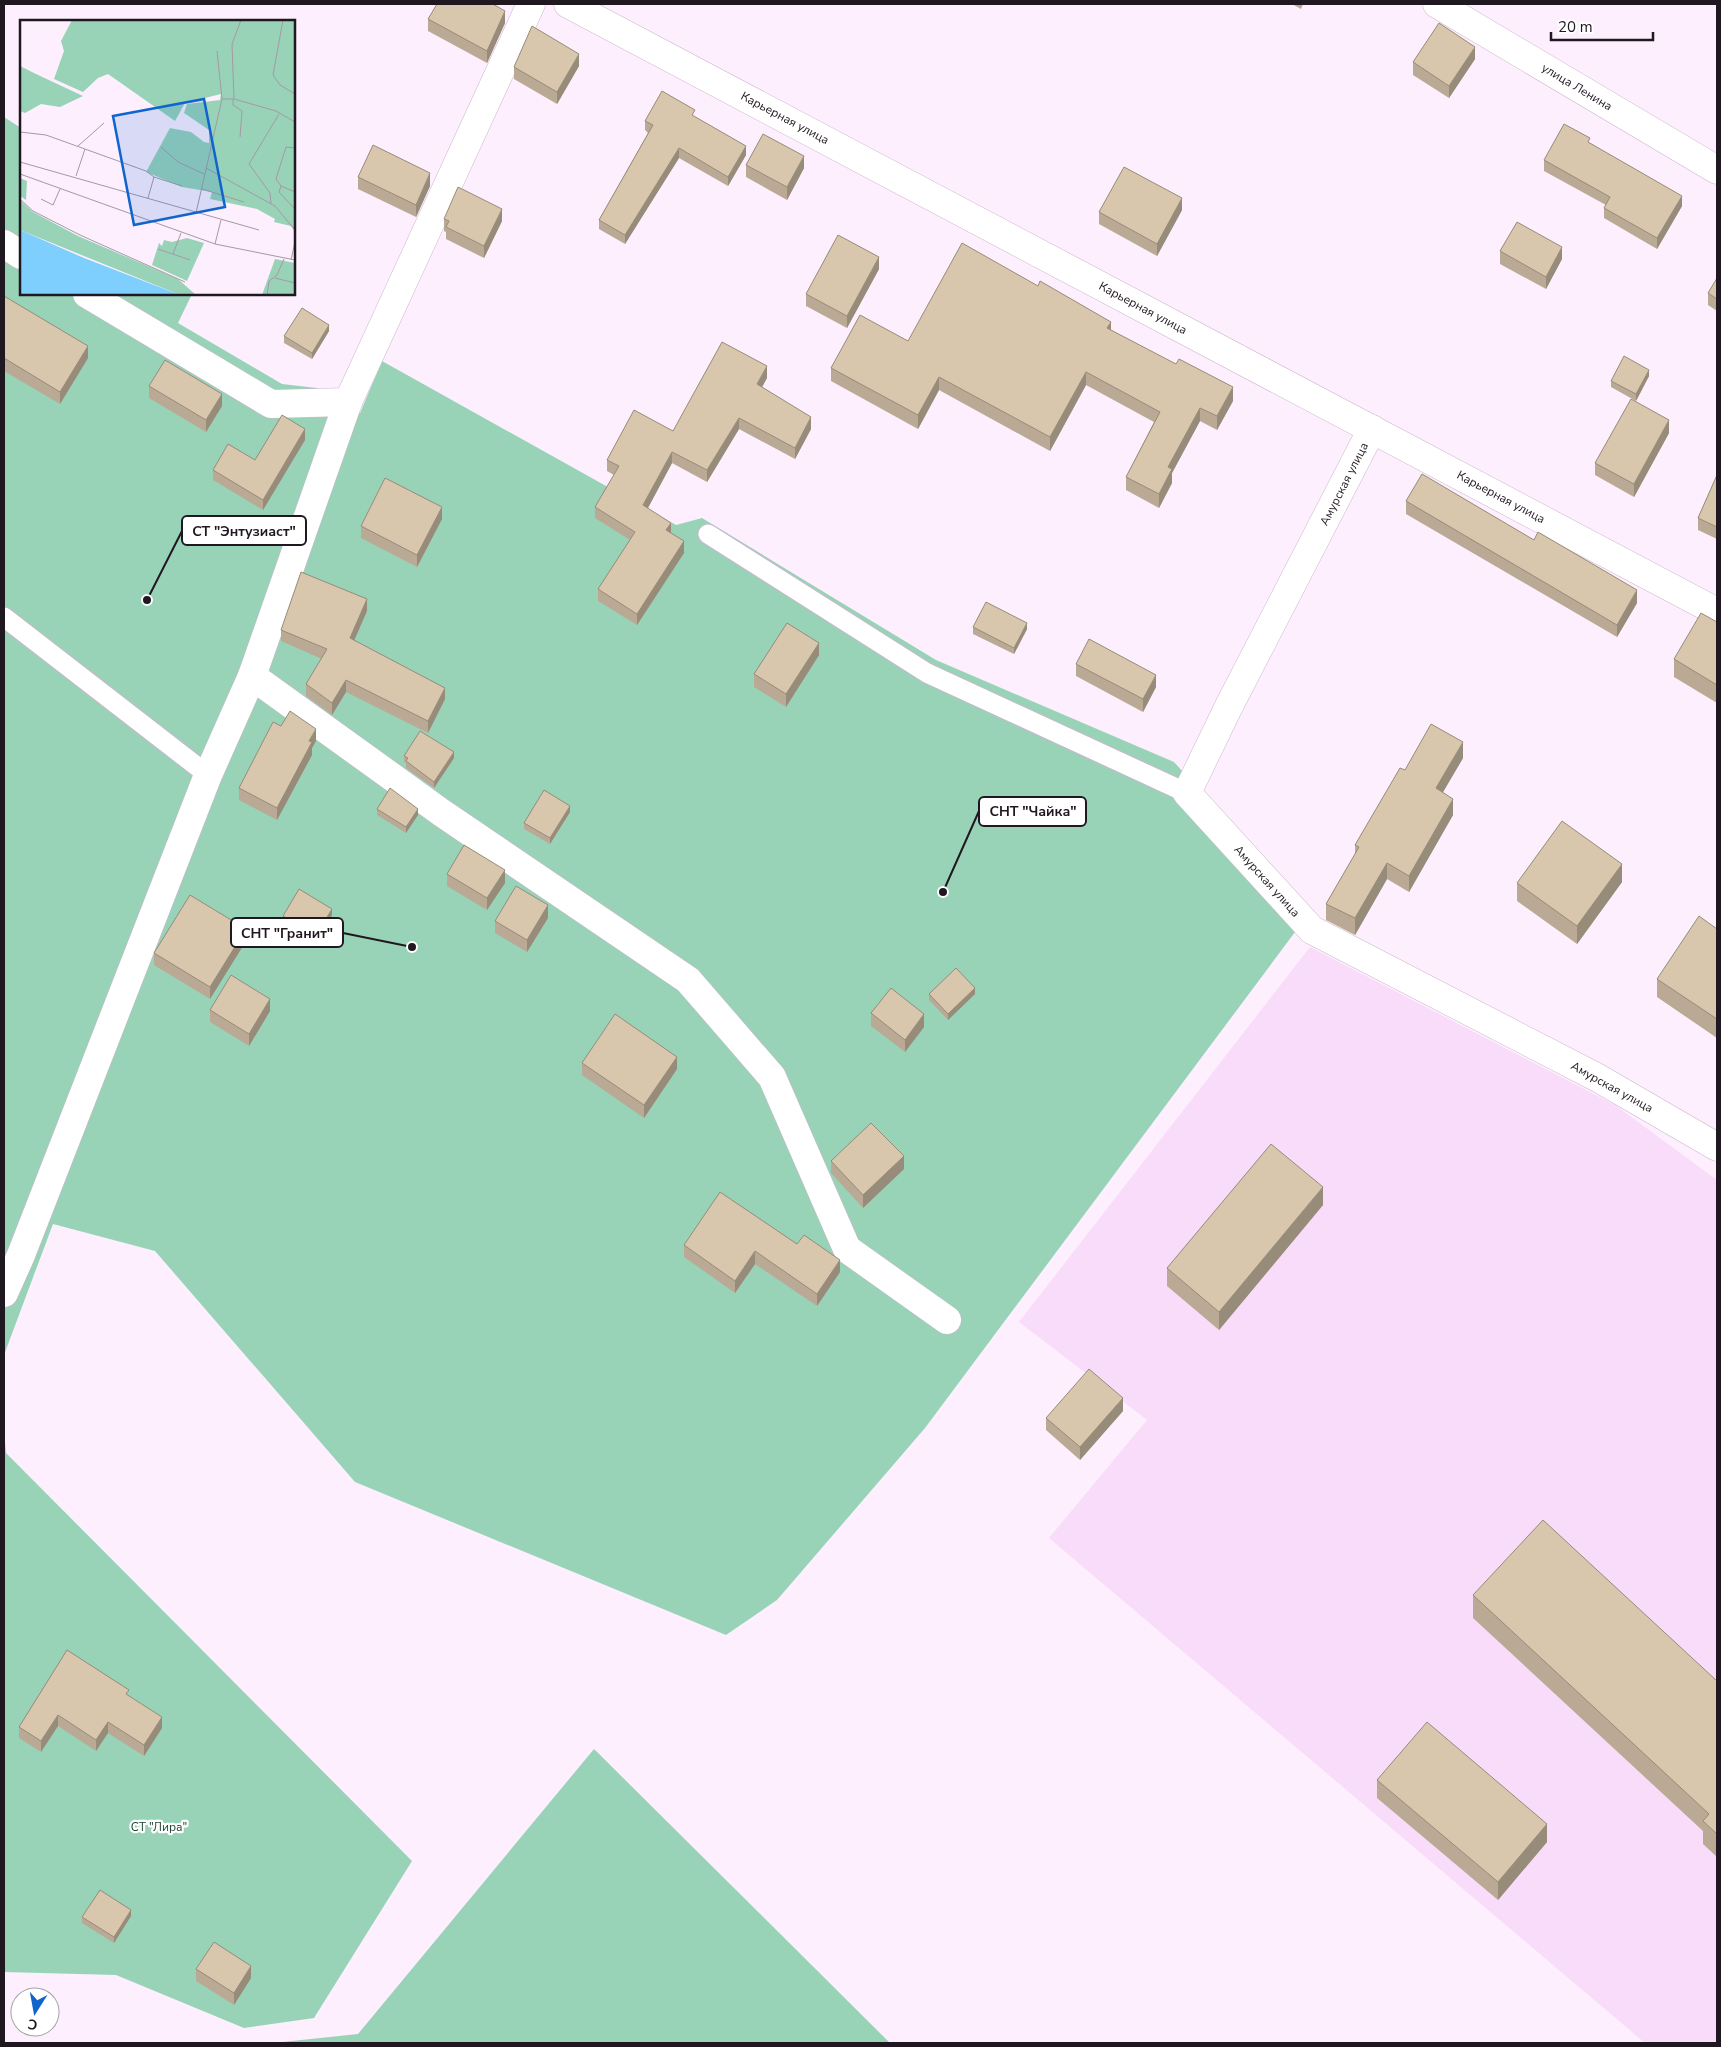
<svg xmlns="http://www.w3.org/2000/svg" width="1721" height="2047" viewBox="0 0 1721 2047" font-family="'Nunito Sans',sans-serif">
	<rect width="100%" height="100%" fill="#fdeffd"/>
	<!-- built -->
	<polygon fill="#f9dcfa" points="1310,947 1615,1105 1717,1180 1717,2043 1645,2043 1049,1538 1147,1420 1019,1322"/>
	<!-- green -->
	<g fill="#98d3b8">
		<polygon points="4,117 21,128 21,294 192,294 178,323 282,384 317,388 360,413 382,361 676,525 702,518 936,660 1174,762 1310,912 925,1428 777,1600 726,1635 355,1482 155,1251 53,1224 4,1355"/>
		<polygon points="4,1432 6,1453 412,1861 314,2018 244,2028 116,1975 4,1972"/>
		<polygon points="594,1749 890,2043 273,2043 358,2034"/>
	</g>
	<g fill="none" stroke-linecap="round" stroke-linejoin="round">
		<!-- lane casing -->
		<g stroke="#cdb7ce" stroke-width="21">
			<g id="lane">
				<polyline points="708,534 927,673 1187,793"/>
				<polyline points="4,617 208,775"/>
			</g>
		</g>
		<!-- street casing -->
		<g stroke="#cdb7ce" stroke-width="29">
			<g id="street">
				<polyline points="568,4 1717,612"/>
				<polyline points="4,244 21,255"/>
				<polyline points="87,294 271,404 348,402"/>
				<polyline points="1372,429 1228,708 1187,793 1312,930 1598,1078 1717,1147"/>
				<polyline points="252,676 442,813 688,980 772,1077 847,1249 947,1320"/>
				<polyline points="4,1293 21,1255 208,775 252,676 348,402 531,4"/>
			</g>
		</g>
		<!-- secondary casing -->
		<g stroke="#cdb7ce" stroke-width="29">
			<polyline id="secondary" points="1437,4 1717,170"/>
		</g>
		<!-- lane -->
		<use href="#lane" stroke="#fff" stroke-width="19"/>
		<!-- street -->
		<use href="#street" stroke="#fff" stroke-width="28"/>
		<!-- secondary -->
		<use href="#secondary" stroke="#fff" stroke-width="28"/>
	</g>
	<!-- wall -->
	<g fill="#baaa95">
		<polygon points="495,4 505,23 487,63 428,31 428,19"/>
		<polygon points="1292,4 1303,4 1301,9"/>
		<polygon points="1475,59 1449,98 1413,75 1413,62"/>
		<polygon points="579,66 557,104 514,79 514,67"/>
		<polygon points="695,117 746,155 728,186 679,158 625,244 599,229 599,220 648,133 645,130 645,121"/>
		<polygon points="1590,143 1682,206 1657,249 1604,218 1604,208 1606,205 1544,171 1544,160"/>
		<polygon points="746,165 804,168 787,200 746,177"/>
		<polygon points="358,177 430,186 416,217 358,189"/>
		<polygon points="1182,210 1157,256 1099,224 1099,212"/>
		<polygon points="444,219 502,221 484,258 446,239 446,232 444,231"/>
		<polygon points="1500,251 1562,259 1546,289 1500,264"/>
		<polygon points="879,269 847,328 806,306 806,294"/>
		<polygon points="1717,278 1717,311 1708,305 1708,293"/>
		<polygon points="4,296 88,358 60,404 4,371"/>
		<polygon points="1111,330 1233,401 1217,430 1200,421 1172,473 1172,483 1159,508 1126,490 1126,477 1154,422 1086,385 1050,451 939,390 918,429 831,381 831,368 908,341"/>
		<polygon points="329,331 312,359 284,343 284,336"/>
		<polygon points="1649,376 1636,401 1611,387 1611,381"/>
		<polygon points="767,378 762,387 811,429 795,459 739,429 707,482 672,463 648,508 671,533 684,553 637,625 598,601 598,589 630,540 595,518 595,507 614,475 607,471 607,460 673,431"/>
		<polygon points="149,386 222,406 206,432 149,398"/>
		<polygon points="1669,433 1634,497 1595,475 1595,463"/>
		<polygon points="305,440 263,510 213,480 213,470 255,460"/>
		<polygon points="1717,475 1717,539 1698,530 1698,518"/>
		<polygon points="1406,501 1637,603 1617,637 1406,514"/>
		<polygon points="442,519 417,567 361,538 361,526"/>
		<polygon points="367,611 354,640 445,699 428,733 346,692 332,715 306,696 306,684 322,659 281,641 281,630"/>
		<polygon points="1717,622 1717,703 1674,677 1674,659"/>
		<polygon points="973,627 1027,629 1014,654 973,634"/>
		<polygon points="819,655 786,707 754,687 754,674"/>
		<polygon points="1076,664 1156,687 1143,712 1076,676"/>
		<polygon points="281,726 316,741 312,748 312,755 277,820 239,800 239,788"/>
		<polygon points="404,756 454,758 434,788 406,768 406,763 404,762"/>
		<polygon points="1463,758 1443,792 1453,815 1409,892 1387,879 1355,935 1326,920 1326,904 1355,855 1355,845 1405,770"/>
		<polygon points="377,809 418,815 406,833 377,815"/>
		<polygon points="570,812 550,844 524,829 524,823"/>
		<polygon points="447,874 505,883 487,910 447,886"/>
		<polygon points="1622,882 1577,944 1517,901 1517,883"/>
		<polygon points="332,915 316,942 283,922 283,916"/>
		<polygon points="548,918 527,952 495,933 495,921"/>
		<polygon points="1717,929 1717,1038 1657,997 1657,979"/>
		<polygon points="246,941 210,999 154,965 154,953"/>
		<polygon points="929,994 975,994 948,1020 929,1000"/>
		<polygon points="210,1010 270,1011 249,1046 210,1022"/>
		<polygon points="871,1013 924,1027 905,1052 871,1026"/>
		<polygon points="582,1063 677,1069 644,1118 582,1075"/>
		<polygon points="831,1161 904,1169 863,1208 831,1173"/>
		<polygon points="1323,1205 1219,1330 1167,1286 1167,1268"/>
		<polygon points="797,1244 840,1272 817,1306 755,1264 735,1293 684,1257 684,1245"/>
		<polygon points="1123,1411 1080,1460 1046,1430 1046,1418"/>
		<polygon points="1473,1595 1717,1681 1717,1857 1703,1844 1703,1831 1473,1618"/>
		<polygon points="67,1650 129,1696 162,1728 144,1756 108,1733 96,1751 58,1726 41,1752 19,1738 19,1727"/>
		<polygon points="1377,1780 1547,1842 1498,1900 1377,1798"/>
		<polygon points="131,1916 114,1943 82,1923 82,1917"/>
		<polygon points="196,1969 251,1978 234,2005 196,1981"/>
	</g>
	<!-- shaded-wall -->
	<g fill="#978b79">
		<polygon points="505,11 505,23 487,63 487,51"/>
		<polygon points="1475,47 1475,59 1449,98 1449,86"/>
		<polygon points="579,54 579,66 557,104 557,92"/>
		<polygon points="746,146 746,155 728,186 728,177"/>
		<polygon points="679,148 679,158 625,244 625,235"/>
		<polygon points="804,156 804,168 787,200 787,187"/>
		<polygon points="430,173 430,186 416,217 416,205"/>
		<polygon points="1682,196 1682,206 1657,249 1657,238"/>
		<polygon points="1182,198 1182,210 1157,256 1157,244"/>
		<polygon points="502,209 502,221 484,258 484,246"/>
		<polygon points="1562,247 1562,259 1546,289 1546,277"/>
		<polygon points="879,257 879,269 847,328 847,316"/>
		<polygon points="1111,322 1111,335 1107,328"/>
		<polygon points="329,325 329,331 312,359 312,353"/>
		<polygon points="88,346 88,358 60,404 60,392"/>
		<polygon points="767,366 767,378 757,396 757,384"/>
		<polygon points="1649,370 1649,376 1636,401 1636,394"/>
		<polygon points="1086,372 1086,385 1050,451 1050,437"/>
		<polygon points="939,377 939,390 918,429 918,415"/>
		<polygon points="1233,387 1233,401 1217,430 1217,416"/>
		<polygon points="222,394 222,406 206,432 206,420"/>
		<polygon points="1200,408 1200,421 1172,473 1172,483 1159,508 1159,494 1168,467"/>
		<polygon points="811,417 811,429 795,459 795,448"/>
		<polygon points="739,418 739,429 707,482 707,470"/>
		<polygon points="1669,420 1669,433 1634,497 1634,484"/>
		<polygon points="305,429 305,440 263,510 263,500"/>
		<polygon points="672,452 672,463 643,517 643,505"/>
		<polygon points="442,507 442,519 417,567 417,555"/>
		<polygon points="671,523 671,534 666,530"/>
		<polygon points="684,541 684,553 637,625 637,614"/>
		<polygon points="1637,590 1637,603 1617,637 1617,625"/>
		<polygon points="367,599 367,611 350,650 350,638"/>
		<polygon points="1027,623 1027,629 1014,654 1014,648"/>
		<polygon points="819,643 819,655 786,707 786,694"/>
		<polygon points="1156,675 1156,687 1143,712 1143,699"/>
		<polygon points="346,680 346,692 332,715 332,703"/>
		<polygon points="445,688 445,699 428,733 428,721"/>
		<polygon points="316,729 316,741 312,748 312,755 277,820 277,808 309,741"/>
		<polygon points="1463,742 1463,758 1436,804 1436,788"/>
		<polygon points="454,752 454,758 434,788 434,782"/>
		<polygon points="1453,799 1453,815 1409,892 1409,876"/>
		<polygon points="570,806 570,812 550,844 550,838"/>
		<polygon points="418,809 418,815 406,833 406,827"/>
		<polygon points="1387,863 1387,879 1355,935 1355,918"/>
		<polygon points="1622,864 1622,882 1577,944 1577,926"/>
		<polygon points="505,870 505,883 487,910 487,898"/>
		<polygon points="548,905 548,918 527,952 527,940"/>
		<polygon points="332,909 332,915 316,942 316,935"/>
		<polygon points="246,929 246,941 210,999 210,987"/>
		<polygon points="975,988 975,994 948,1020 948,1014"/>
		<polygon points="270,999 270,1011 249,1046 249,1034"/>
		<polygon points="924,1014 924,1027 905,1052 905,1040"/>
		<polygon points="677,1057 677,1069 644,1118 644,1105"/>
		<polygon points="904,1156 904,1169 863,1208 863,1195"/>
		<polygon points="1323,1187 1323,1205 1219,1330 1219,1312"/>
		<polygon points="755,1251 755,1264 735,1293 735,1281"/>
		<polygon points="840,1260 840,1272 817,1306 817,1294"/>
		<polygon points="1123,1398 1123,1411 1080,1460 1080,1447"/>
		<polygon points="58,1715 58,1726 41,1752 41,1741"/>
		<polygon points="162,1717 162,1728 144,1756 144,1745"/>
		<polygon points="108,1722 108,1733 96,1751 96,1740"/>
		<polygon points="1547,1824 1547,1842 1498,1900 1498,1882"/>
		<polygon points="131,1910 131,1916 114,1943 114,1937"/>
		<polygon points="251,1966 251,1978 234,2005 234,1993"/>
	</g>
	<!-- building -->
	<g fill="#d8c6ad" stroke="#978b79">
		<polygon points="437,4 493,4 505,11 487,51 428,19"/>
		<polygon points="1439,23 1475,47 1449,86 1413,62"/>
		<polygon points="532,26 579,54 557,92 514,67"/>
		<polygon points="662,91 695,110 692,115 746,146 728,177 679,148 625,235 599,220 653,125 645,121"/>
		<polygon points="1564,124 1590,138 1588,142 1682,196 1657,238 1604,208 1610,197 1544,160"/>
		<polygon points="763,134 804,156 787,187 746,165"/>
		<polygon points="373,145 430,173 416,205 358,177"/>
		<polygon points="1124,167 1182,198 1157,244 1099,212"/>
		<polygon points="458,187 502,209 484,246 446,227 449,221 444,219"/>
		<polygon points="1517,222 1562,247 1546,277 1500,251"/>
		<polygon points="838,235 879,257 847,316 806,294"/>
		<polygon points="962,243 1038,286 1040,281 1111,322 1107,328 1176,364 1179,359 1233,387 1217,416 1200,408 1168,467 1172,469 1159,494 1126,477 1160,412 1086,372 1050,437 939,377 918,415 831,368 860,315 908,341"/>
		<polygon points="1717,278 1717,299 1708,293"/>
		<polygon points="4,296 88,346 60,392 4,358"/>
		<polygon points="302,308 329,325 312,353 284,336"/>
		<polygon points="722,342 767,366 757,384 811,417 795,448 739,418 707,470 672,452 643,505 671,523 666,530 684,541 637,614 598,589 635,532 595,507 619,466 607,460 634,410 673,431"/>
		<polygon points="1624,356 1649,370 1636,394 1611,381"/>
		<polygon points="165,360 222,394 206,420 149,386"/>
		<polygon points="1631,399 1669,420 1634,484 1595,463"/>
		<polygon points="282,415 305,429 263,500 213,470 228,444 255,460"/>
		<polygon points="1422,474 1534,540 1538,532 1637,590 1617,625 1406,501"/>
		<polygon points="1717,475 1717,527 1698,518"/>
		<polygon points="385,478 442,507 417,555 361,526"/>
		<polygon points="301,572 367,599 350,638 445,688 428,721 346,680 332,703 306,684 327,649 281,630"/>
		<polygon points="986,602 1027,623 1014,648 973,627"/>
		<polygon points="1701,613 1717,622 1717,685 1674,659"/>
		<polygon points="787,623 819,643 786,694 754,674"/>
		<polygon points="1089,639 1156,675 1143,699 1076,664"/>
		<polygon points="290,711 316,729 309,741 312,742 277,808 239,788 273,722 281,726"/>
		<polygon points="1431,724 1463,742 1436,788 1453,799 1409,876 1387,863 1355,918 1326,904 1359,847 1355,845 1400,768 1405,770"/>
		<polygon points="420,731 454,752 434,782 406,761 408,758 404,756"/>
		<polygon points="390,788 418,809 406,827 377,809"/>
		<polygon points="544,790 570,806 550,838 524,823"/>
		<polygon points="1562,821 1622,864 1577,926 1517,883"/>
		<polygon points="464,845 505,870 487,898 447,874"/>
		<polygon points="516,886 548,905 527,940 495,921"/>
		<polygon points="299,889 332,909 316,935 283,916"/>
		<polygon points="190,895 246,929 210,987 154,953"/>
		<polygon points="1699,916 1717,929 1717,1019 1657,979"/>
		<polygon points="956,968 975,988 948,1014 929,994"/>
		<polygon points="231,975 270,999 249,1034 210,1010"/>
		<polygon points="891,988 924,1014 905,1040 871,1013"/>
		<polygon points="615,1014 677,1057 644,1105 582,1063"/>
		<polygon points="871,1123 904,1156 863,1195 831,1161"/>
		<polygon points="1271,1144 1323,1187 1219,1312 1167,1268"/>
		<polygon points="720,1192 797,1244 804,1235 840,1260 817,1294 755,1251 735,1281 684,1245"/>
		<polygon points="1089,1369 1123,1398 1080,1447 1046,1418"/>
		<polygon points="1543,1520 1717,1681 1717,1834 1703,1821 1709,1814 1473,1595"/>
		<polygon points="67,1650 129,1690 126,1694 162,1717 144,1745 108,1722 96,1740 58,1715 41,1741 19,1727"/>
		<polygon points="1427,1722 1547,1824 1498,1882 1377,1780"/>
		<polygon points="100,1890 131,1910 114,1937 82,1917"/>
		<polygon points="214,1942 251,1966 234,1993 196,1969"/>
	</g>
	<g text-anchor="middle" stroke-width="4.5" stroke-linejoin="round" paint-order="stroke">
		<!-- street labels -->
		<g font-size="12" fill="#201820" stroke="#fff">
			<text transform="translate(1577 87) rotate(31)" y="4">улица Ленина</text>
			<text transform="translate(785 118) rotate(28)" y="4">Карьерная улица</text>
			<text transform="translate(1143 308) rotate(28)" y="4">Карьерная улица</text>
			<text transform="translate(1344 484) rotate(-63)" y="4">Амурская улица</text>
			<text transform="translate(1501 497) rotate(28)" y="4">Карьерная улица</text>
			<text transform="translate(1267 881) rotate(48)" y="4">Амурская улица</text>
			<text transform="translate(1612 1087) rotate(29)" y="4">Амурская улица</text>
		</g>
		<!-- park labels -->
		<g font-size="12" fill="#1a4232" stroke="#fff">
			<text x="159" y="1831">СТ "Лира"</text>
		</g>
	</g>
	<!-- overview -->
	<g transform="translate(20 20)">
		<rect width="275" height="275" fill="#fdeffd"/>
		<path d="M52 0H275V212L271 206 254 202 255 199 237 189 190 179 192 172 162 167 126 152 150 108 171 112 184 122 189 123V110L164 93 167 84 200 80 201 74 165 83 155 101 88 54 78 58 63 72 34 59 44 31 41 21ZM0 46 16 54 63 76 40 87 21 84 5 93 0 91ZM0 158 7 161 6 180 0 176ZM0 180 13 192 58 216 158 259 176 275H160L0 210ZM167 218 184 223 167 261 132 245 139 223 142 226 144 220 152 222ZM255 239 275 243V275H242Z" fill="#98d3b8"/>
		<path d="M0 210 64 238 160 275H0Z" fill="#7ecffe"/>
		<path fill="none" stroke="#a599a5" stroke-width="1" d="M263 0 253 55 260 65 275 74M197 31 202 79M213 79V85L222 91 220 117M214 79 212 24 221 0M0 112 26 115 126 151 134 157 128 178M58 126 84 103M141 127 158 142 184 154M275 128 266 127 256 159 261 166 259 172 275 189M0 142 239 210M186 148 255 186 275 210M0 154 195 224 275 240M56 156 65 129M134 157 162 166M261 166 275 172M182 169 224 182M0 179 13 191 60 215 165 262M21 179 33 185 40 169M251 184 250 173 229 144 259 94M176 193 202 79H214L256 91 275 102M195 224 201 200M138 229 170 240M153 234 161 213M271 240 275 222M255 258 275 263M247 275 249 261 257 255 264 239"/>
		<path fill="#0f64ce" fill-opacity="0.15" stroke="#0f64ce" stroke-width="2.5" d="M184 79 205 187 114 205 93 96Z"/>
		<rect width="275" height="275" fill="none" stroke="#201820" stroke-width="2.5"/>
	</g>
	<!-- callouts -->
	<path fill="none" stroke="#201820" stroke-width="2" d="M147 600L182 531M943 892L979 811M412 947L343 933"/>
	<g fill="#201820" stroke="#fff" stroke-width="2">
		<circle cx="147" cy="600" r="5"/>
		<circle cx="943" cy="892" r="5"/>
		<circle cx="412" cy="947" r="5"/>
	</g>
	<g fill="#fff" stroke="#201820" stroke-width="2">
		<rect x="182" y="516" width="124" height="29" rx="5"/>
		<rect x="979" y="797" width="107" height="29" rx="5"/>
		<rect x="231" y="918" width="112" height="29" rx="5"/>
	</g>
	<g font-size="14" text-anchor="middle" font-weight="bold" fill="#201820">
		<text x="244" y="536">СТ "Энтузиаст"</text>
		<text x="1033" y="816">СНТ "Чайка"</text>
		<text x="287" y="938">СНТ "Гранит"</text>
	</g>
	<!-- border -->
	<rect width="1721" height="2047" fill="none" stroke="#201820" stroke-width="10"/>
	<!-- north arrow -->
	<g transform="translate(35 2012) rotate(191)"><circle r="24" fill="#ffffff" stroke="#a6a3a6"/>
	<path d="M0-4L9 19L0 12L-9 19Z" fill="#0f64ce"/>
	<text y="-8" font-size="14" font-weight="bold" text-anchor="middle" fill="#201820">С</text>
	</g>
	<!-- scale -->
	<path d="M1551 32v8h102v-8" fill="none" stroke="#201820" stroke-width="2.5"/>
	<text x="1558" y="32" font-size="15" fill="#201820" stroke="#ffffff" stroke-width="4" paint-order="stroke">20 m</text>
</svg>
